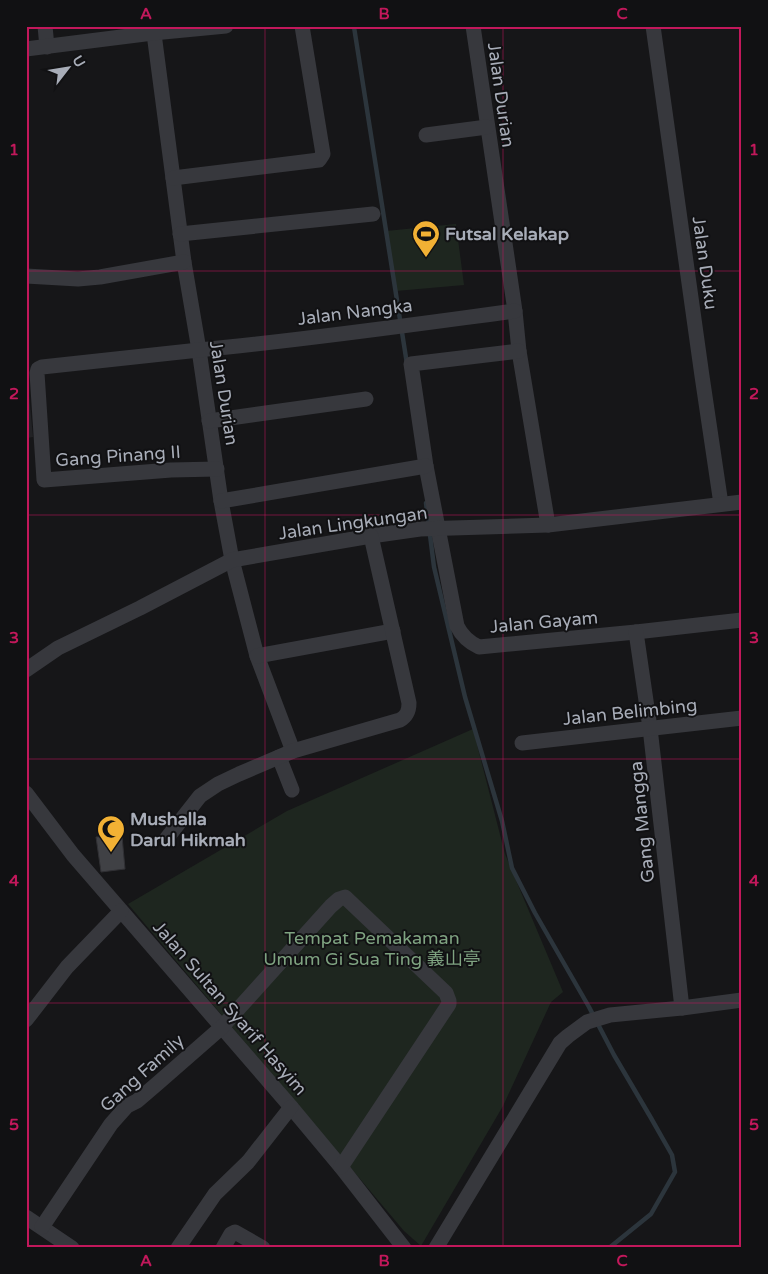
<svg xmlns="http://www.w3.org/2000/svg" width="768" height="1274" viewBox="0 0 768 1274" font-family="'Varela Round','Noto Sans SC',sans-serif">
	<rect width="100%" height="100%" fill="#161618"/>
	<!-- built -->
	<polygon fill="#222225" points="26,363 33,437 26,438"/>
	<!-- green -->
	<g fill="#1e261f">
		<polygon points="456,224 464,285 396,291 386,231"/>
		<polygon points="473,729 505,854 563,992 551,1002 503,1106 421,1246 404,1231 128,904 287,811"/>
	</g>
	<g fill="none" stroke-linecap="round" stroke-linejoin="round">
		<!-- stream -->
		<g stroke="#2c353c" stroke-width="4.5">
			<polyline points="354,27 407,364"/>
			<polyline points="426,503 434,567 465,697 502,821 512,868 535,913 589,1007 614,1055 651,1118 672,1155 675,1172 651,1214 609,1248"/>
		</g>
	</g>
	<!-- building -->
	<polygon fill="#404145" stroke="#303034" points="122,836 125,869 101,872 96,837"/>
	<g fill="none" stroke-linecap="round" stroke-linejoin="round">
		<!-- minor -->
		<g stroke="#37383d" stroke-width="15">
			<polyline points="45,26 47,47"/>
			<polyline points="153,26 184,262 199,350 221,501 232,560 257,656 293,751"/>
			<polyline points="473,26 515,311 519,351 548,525"/>
			<polyline points="653,26 702,376 721,504"/>
			<polyline points="26,49 153,33 226,26"/>
			<polyline points="426,135 487,127"/>
			<polyline points="173,178 319,160 323,154 302,26"/>
			<polyline points="180,234 373,214"/>
			<polyline points="26,276 78,279 100,277 184,262"/>
			<path d="M519 351 411 364 426 466 457 626C462 636 468 642 479 647L636 632 742 620"/>
			<polyline points="209,421 366,399"/>
			<path d="M217 469 171 470 44 480 37 373 38 369 42 367C94 361 147 356 199 350 305 340 410 325 515 311"/>
			<polyline points="221,501 426,466"/>
			<polyline points="636,632 650,728 682,1008"/>
			<polyline points="257,656 393,631"/>
			<polyline points="26,670 58,648 140,608 232,560 371,536 420,529 548,525 742,502"/>
			<polyline points="522,743 742,718"/>
			<polyline points="279,757 292,790"/>
			<polyline points="26,793 73,855 291,1107 341,1167 404,1248"/>
			<path d="M167 838 200 796 218 784 239 774 293 751 400 720C407 716 409 711 409 703L371 536"/>
			<polyline points="26,1020 67,967 121,911"/>
			<polyline points="26,1217 72,1248"/>
			<polyline points="42,1227 111,1124 127,1106 137,1101 158,1083 222,1027 331,906 339,899 345,897 446,993 449,1001 449,1004 341,1167"/>
			<polyline points="178,1248 215,1194 248,1162 291,1107"/>
			<polyline points="223,1248 231,1234 235,1232 263,1248"/>
			<polyline points="436,1248 560,1043 568,1036 587,1022 610,1015 682,1008 742,1000"/>
		</g>
	</g>
	<!-- grid -->
	<path fill="none" stroke="#c2185b" stroke-width="1" stroke-opacity="0.55" d="M265 26V1248M503 26V1248M26 271H742M26 515H742M26 759H742M26 1003H742"/>
	<!-- icons -->
	<defs>
		<g id="stadium-pin" transform="scale(1.4375)"><path d="M0 17L-7.5 6A9.5 9.5 0 1 1 7.5 6Z" fill="#f2b134" stroke="#111113"/><path d="M0-5a6.5 5 0 1 0 0 10a6.5 5 0 1 0 0-10ZM-3.5-1.8h7v3.6h-7Z" fill="#111"/></g>
		<g id="mosque-pin" transform="scale(1.4375)"><path d="M0 17L-7.5 6A9.5 9.5 0 1 1 7.5 6Z" fill="#f2b134" stroke="#111113"/><path d="M3.5-4.9A6 6 0 1 0 3.5 4.9A5 5 0 1 1 3.5-4.9Z" fill="#111"/></g>
	</defs>
	<g fill-rule="evenodd">
		<use href="#stadium-pin" x="426" y="234"/>
		<use href="#mosque-pin" x="111" y="829"/>
	</g>
	<g text-anchor="middle" stroke-width="4" stroke-linejoin="round" paint-order="stroke">
		<!-- street labels -->
		<g font-size="18" fill="#a8adb8" stroke="#111113">
			<text transform="translate(501 95) rotate(82)" y="6">Jalan Durian</text>
			<text transform="translate(705 263) rotate(82)" y="6">Jalan Duku</text>
			<text transform="translate(355 312) rotate(-7)" y="6">Jalan Nangka</text>
			<text transform="translate(224 393) rotate(81)" y="6">Jalan Durian</text>
			<text transform="translate(118 456) rotate(-4)" y="6">Gang Pinang II</text>
			<text transform="translate(353 523) rotate(-8)" y="6">Jalan Lingkungan</text>
			<text transform="translate(544 622) rotate(-5)" y="6">Jalan Gayam</text>
			<text transform="translate(630 712) rotate(-6)" y="6">Jalan Belimbing</text>
			<text transform="translate(642 822) rotate(-96)" y="6">Gang Mangga</text>
			<text transform="translate(230 1008) rotate(49)" y="6">Jalan Sultan Syarif Hasyim</text>
			<text transform="translate(142 1073) rotate(-42)" y="6">Gang Family</text>
		</g>
		<!-- poi labels -->
		<g font-size="18" font-weight="bold" fill="#a8adb8" stroke="#111113" text-anchor="start">
			<text x="445" y="240">Futsal Kelakap</text>
			<text x="130" y="825">Mushalla<tspan x="130" dy="21">Darul Hikmah</tspan></text>
		</g>
		<!-- park labels -->
		<g font-size="18" fill="#7fa381" stroke="#111113">
			<text x="372" y="944">Tempat Pemakaman<tspan x="372" dy="21">Umum Gi Sua Ting 義山亭</tspan></text>
		</g>
	</g>
	<!-- border -->
	<rect width="768" height="1274" fill="none" stroke="#111113" stroke-width="55"/>
	<!-- north arrow -->
	<g transform="translate(68 68) rotate(59)" stroke="#111113" stroke-width="4" paint-order="stroke">
	<path d="M0-4L9 19L0 12L-9 19Z" fill="#a8adb8"/>
	<text y="-8" font-size="14" font-weight="bold" text-anchor="middle" fill="#a8adb8">U</text>
	</g>
	<rect x="28" y="28" width="712" height="1218" fill="none" stroke="#c2185b" stroke-width="2"/>
	<g font-size="16" text-anchor="middle" font-weight="bold" fill="#c2185b">
		<text x="146" y="19">A</text>
		<text x="384" y="19">B</text>
		<text x="622" y="19">C</text>
		<text x="14" y="155">1</text>
		<text x="754" y="155">1</text>
		<text x="14" y="399">2</text>
		<text x="754" y="399">2</text>
		<text x="14" y="643">3</text>
		<text x="754" y="643">3</text>
		<text x="14" y="886">4</text>
		<text x="754" y="886">4</text>
		<text x="14" y="1130">5</text>
		<text x="754" y="1130">5</text>
		<text x="146" y="1266">A</text>
		<text x="384" y="1266">B</text>
		<text x="622" y="1266">C</text>
	</g>
</svg>
